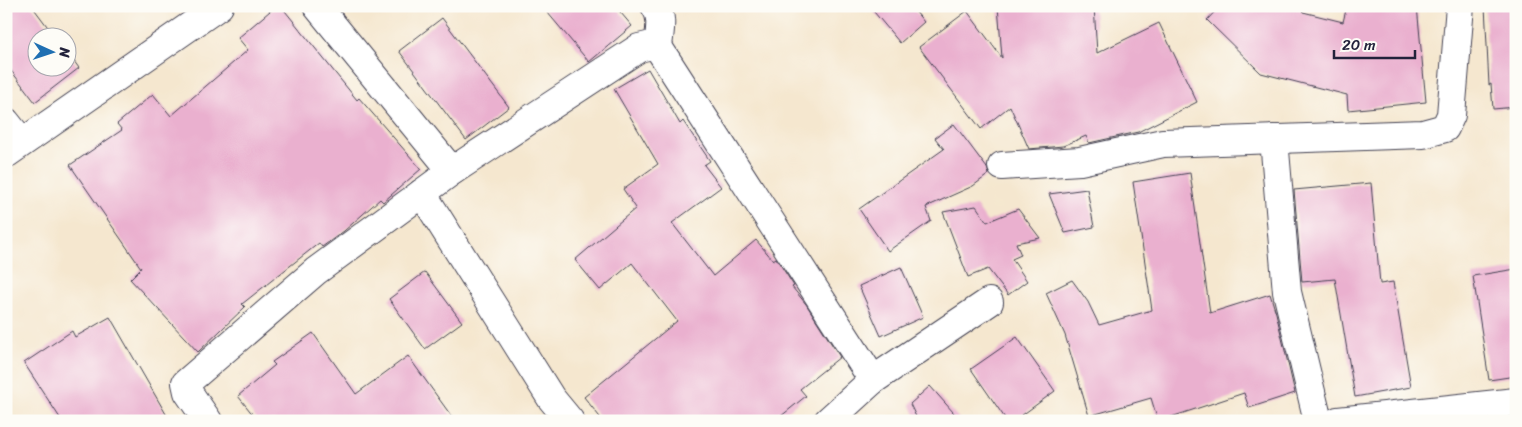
<svg xmlns="http://www.w3.org/2000/svg" width="1522" height="427" viewBox="0 0 1522 427" font-family="Sriracha,sans-serif">
	<rect width="100%" height="100%" fill="#fdfcf7"/>
	<filter id="ink" filterUnits="userSpaceOnUse"><feTurbulence type="fractalNoise" baseFrequency=".02" numOctaves="2"/><feDisplacementMap in="SourceGraphic" scale="10" xChannelSelector="R" yChannelSelector="G"/><feConvolveMatrix kernelMatrix="1 2 1 2 8 2 1 2 1" color-interpolation-filters="sRGB"/></filter>
	<filter id="wash" filterUnits="userSpaceOnUse"><feTurbulence type="fractalNoise" baseFrequency=".0096" numOctaves="4" result="noise"/><feDisplacementMap in="SourceGraphic" scale="20" xChannelSelector="R" yChannelSelector="G"/><feGaussianBlur stdDeviation="1.12" result="paint"/><feColorMatrix in="noise" values="0 0 0 0 0 0 0 0 0 0 0 0 0 0 0 0 0 1.4 0 .05"/><feComposite in="paint" operator="in"/></filter>
	<g filter="url(#wash)">
		<rect width="100%" height="100%" fill="#f5e7cf"/>
		<g id="blocks">
			<!-- building -->
			<g fill="#eab0cf">
				<polygon points="6,6 32,6 56,38 38,38 38,68 68,68 68,53 79,68 35,102 6,64"/>
				<polygon points="276,6 281,6 357,100 359,98 421,169 383,202 380,199 344,231 322,247 319,243 242,304 245,307 198,352 130,279 141,268 70,165 122,130 117,124 153,94 171,116 248,50 238,38"/>
				<polygon points="542,6 615,6 632,26 589,62"/>
				<polygon points="869,6 911,6 924,22 900,43"/>
				<polygon points="998,6 1094,6 1097,53 1159,23 1197,102 1138,132 1089,143 1086,136 1063,146 1029,149 1010,106 981,129 919,47 967,11 1002,58"/>
				<polygon points="1220,6 1298,6 1303,12 1343,22 1347,6 1417,6 1426,102 1348,110 1347,95 1261,73 1207,20"/>
				<polygon points="1485,6 1516,6 1516,107 1493,109 1491,84 1489,85"/>
				<polygon points="442,18 509,107 466,140 399,51"/>
				<polygon points="648,69 680,124 683,121 710,161 704,165 721,187 672,223 713,276 756,240 773,260 776,258 794,286 792,287 806,304 840,357 800,389 806,396 775,421 603,421 584,397 677,321 632,263 600,290 575,260 636,208 623,189 658,164 614,89"/>
				<polygon points="954,124 987,168 989,174 973,186 926,207 931,221 888,251 859,209 944,149 935,138"/>
				<polygon points="1190,173 1210,313 1270,294 1276,313 1295,393 1249,408 1244,393 1159,421 1158,421 1151,398 1089,416 1065,335 1046,293 1072,280 1088,302 1099,325 1152,310 1133,182"/>
				<polygon points="1371,183 1380,284 1393,282 1411,387 1355,397 1335,279 1302,282 1294,190"/>
				<polygon points="1087,189 1094,227 1065,233 1049,194"/>
				<polygon points="976,206 987,222 1018,209 1040,238 1016,243 1021,255 1012,259 1027,281 1008,295 988,269 968,277 943,212"/>
				<polygon points="901,267 923,317 881,336 859,286"/>
				<polygon points="1516,269 1516,376 1489,380 1473,276"/>
				<polygon points="425,272 462,322 425,349 389,299"/>
				<polygon points="110,317 170,421 62,421 24,363 72,331 75,337"/>
				<polygon points="313,333 356,394 408,356 455,421 258,421 238,396 275,365 272,362"/>
				<polygon points="1017,337 1055,391 1014,421 1007,421 971,369"/>
				<polygon points="930,386 961,421 918,421 910,404"/>
			</g>
		</g>
	</g>
	<g filter="url(#ink)">
		<use href="#blocks" fill-opacity="0" stroke="#424051" stroke-width="1"/>
		<g fill="none" stroke-linecap="round" stroke-linejoin="round">
			<!-- minor casing -->
			<g stroke="#424051" stroke-width="30">
				<g id="minor">
					<polyline points="317,6 452,171"/>
					<path d="M655 6C664 18 659 33 658 47"/>
					<polyline points="6,122 22,142"/>
					<polyline points="1274,139 1287,292 1318,421"/>
					<polyline points="6,154 219,6"/>
					<polyline points="1002,166 1080,161 1163,143 1423,134 1445,128 1451,115 1460,6"/>
					<polyline points="422,193 551,398 570,421"/>
					<polyline points="208,421 188,392 186,383 316,271 452,171 639,48 652,45 658,47 873,380"/>
					<polyline points="828,421 873,380 989,302"/>
					<polyline points="1338,421 1516,402"/>
				</g>
			</g>
			<!-- minor -->
			<use href="#minor" stroke="#fff" stroke-width="28"/>
		</g>
	</g>
	<!-- margin -->
	<rect width="1522" height="427" fill="none" stroke="#fdfcf7" stroke-width="25"/>
	<!-- north arrow -->
	<g transform="translate(52 52) rotate(93)"><circle r="24" fill="#fdfcf7" stroke="#a5a5ac"/>
	<path d="M0-4L9 19L0 12L-9 19Z" fill="#1f6fb2"/>
	<text y="-8" font-size="14" font-weight="bold" text-anchor="middle" fill="#22223b">N</text>
	</g>
	<!-- scale -->
	<path d="M1334 50v8h81v-8" fill="none" stroke="#22223b" stroke-width="2.5"/>
	<text x="1342" y="50" font-size="15" fill="#22223b" stroke="#fdfcf7" stroke-width="4" paint-order="stroke">20 m</text>
</svg>
